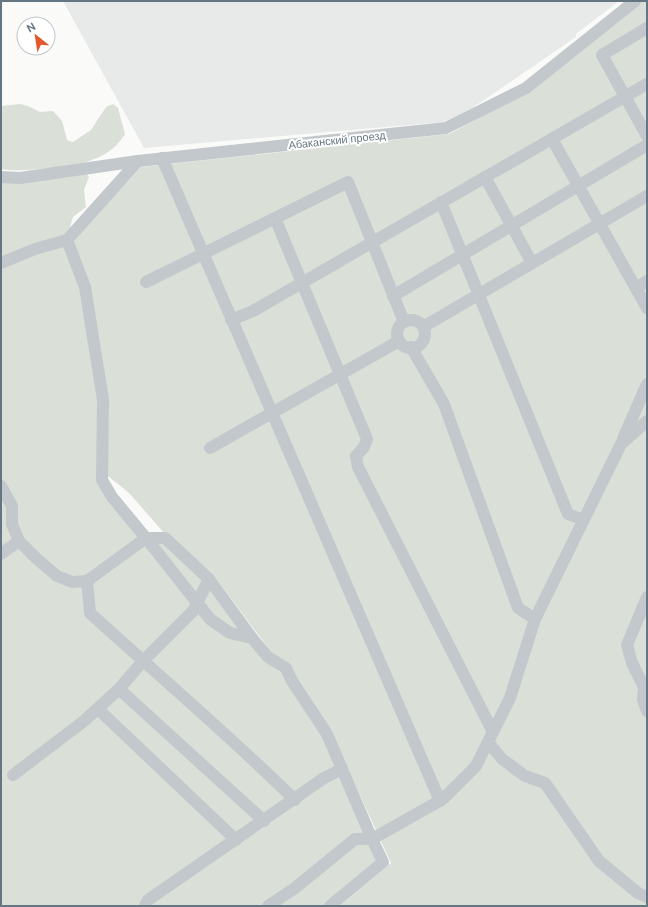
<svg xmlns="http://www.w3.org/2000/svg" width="648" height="907" viewBox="0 0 648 907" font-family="'DM Sans',sans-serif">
	<rect width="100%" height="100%" fill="#fafaf8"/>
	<!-- built -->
	<polygon fill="#e8e9e9" points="63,1 619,1 576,34 576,37 459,117 443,122 144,148"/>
	<!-- green -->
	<g fill="#dadfd7">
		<polygon points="639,1 647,1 647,906 340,906 391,863 331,732 212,573 165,534 129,493 108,476 107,399 73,241 141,167 449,134 530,91"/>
		<path d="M20 104 28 106 40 112 53 111 62 121 67 140 73 142 91 130 106 107 113 104 118 108 125 134C109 161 78 165 50 168 33 169 18 172 1 169V106Z"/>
		<polygon points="86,173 89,177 84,190 86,207 73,217 68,234 82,288 99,401 98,482 148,543 165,543 204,579 282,669 324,736 378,858 373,866 324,906 1,906 1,174"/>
	</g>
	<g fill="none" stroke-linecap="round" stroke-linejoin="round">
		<!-- minor -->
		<g stroke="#c3c8cc" stroke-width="12">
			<polyline points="647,28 602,55 647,136"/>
			<polyline points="552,139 647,308"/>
			<polyline points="162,158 440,801"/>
			<polyline points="1,177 20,178 138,161 446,128 526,88 635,1"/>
			<polyline points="485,177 532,263"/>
			<polyline points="441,202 568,514 584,520"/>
			<polyline points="275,218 367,439 364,447 356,456 358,467 493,732"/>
			<polyline points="67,240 85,287 103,400 102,480 112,497 146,538 165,538 209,579 252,638 268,657 286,668 292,681 327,734 372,839 355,839 295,888 268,906"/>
			<polyline points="1,263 35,249 67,240 138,161"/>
			<polyline points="146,282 348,182 404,322"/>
			<polyline points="636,288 647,281"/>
			<polyline points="393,296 647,145"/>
			<polyline points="231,320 253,311 647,84"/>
			<circle cx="411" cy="334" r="14"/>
			<polyline points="423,327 647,196"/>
			<polyline points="411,347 444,404 518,608 535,619"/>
			<polyline points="623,439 647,384"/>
			<polyline points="210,448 399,341"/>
			<path d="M1 486 12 506V524L19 541 36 558 57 576 72 582 87 581 90 613C158 675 229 735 295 800"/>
			<polyline points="1,554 19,541"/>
			<polyline points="87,581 146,538 210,619 230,633 252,638"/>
			<polyline points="647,597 627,645 632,663 644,687 643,700 647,711"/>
			<polyline points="119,689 264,821"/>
			<polyline points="98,709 236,840"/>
			<polyline points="488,742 502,759 525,776 545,783 599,861 638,893 647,897"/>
			<polyline points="13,775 84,721 119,689 143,661 193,611 209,579"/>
			<polyline points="145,906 148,900 324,778 342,769"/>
			<polyline points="330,906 383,862 372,839 443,799 476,766 510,698 535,619 621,444 647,421"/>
		</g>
	</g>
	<g text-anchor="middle" stroke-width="4" stroke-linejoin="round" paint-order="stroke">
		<!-- street labels -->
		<g font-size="11" fill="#657683" stroke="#fff">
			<text transform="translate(337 140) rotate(-6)" y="4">Абаканский проезд</text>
		</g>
	</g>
	<!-- border -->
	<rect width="648" height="907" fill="none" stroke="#657683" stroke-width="4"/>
	<!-- north arrow -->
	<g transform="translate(36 36) rotate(330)"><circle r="19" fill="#ffffff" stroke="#c1c8cd"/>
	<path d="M0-3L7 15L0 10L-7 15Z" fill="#e4572e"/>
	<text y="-6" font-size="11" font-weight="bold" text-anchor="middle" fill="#657683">N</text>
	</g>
</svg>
